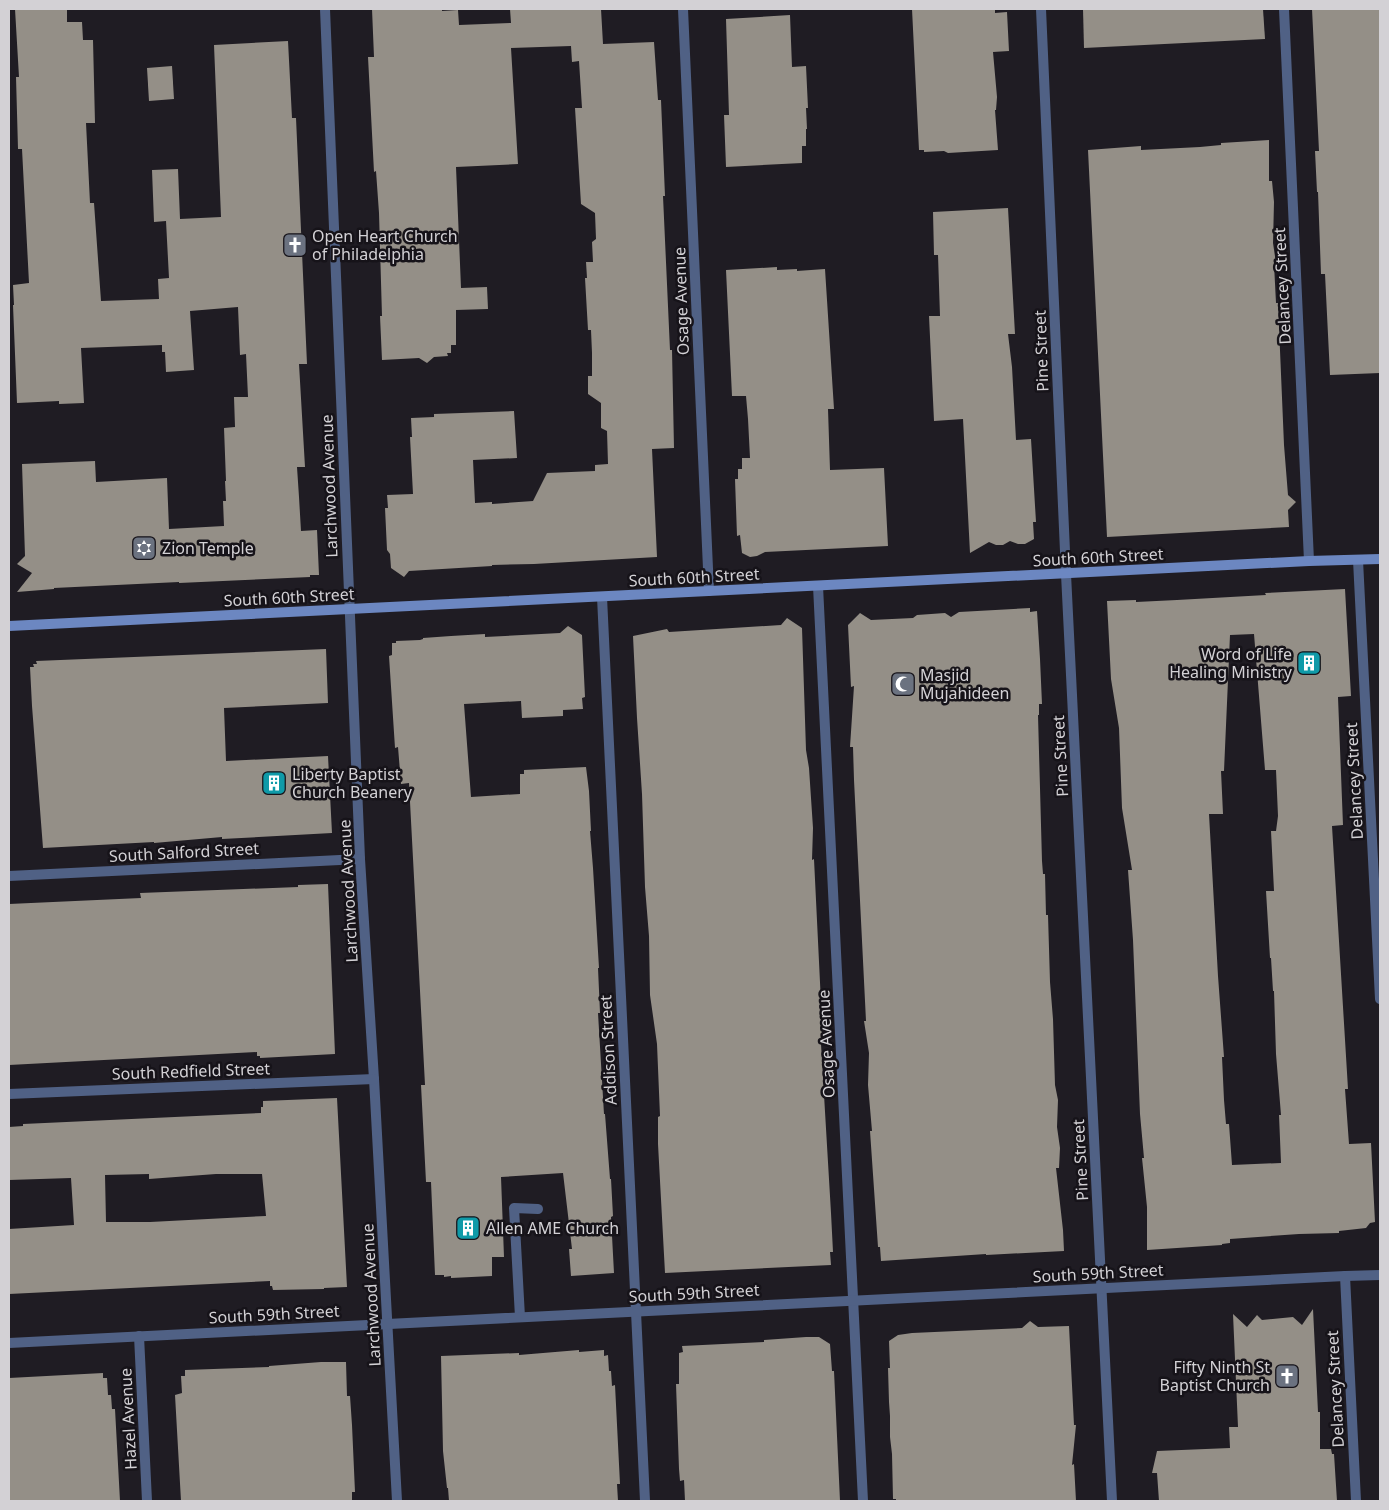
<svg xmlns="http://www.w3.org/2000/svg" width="1389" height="1510" viewBox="0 0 1389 1510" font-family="'Noto Sans',sans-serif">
	<rect width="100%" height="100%" fill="#1f1c23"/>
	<!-- building -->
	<g fill="#948f87" fill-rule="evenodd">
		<polygon points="15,9 67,9 67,22 82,22 83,40 93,40 95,123 86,123 90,203 94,203 101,301 159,299 158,279 169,278 166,221 154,222 152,170 178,169 180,219 221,217 214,45 288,41 292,118 296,118 307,364 299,364 305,467 297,467 299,497 301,531 317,530 319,575 310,575 310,577 179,583 179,582 54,588 54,589 17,592 32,573 17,564 25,556 22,464 95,461 96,482 167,478 169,529 224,526 223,501 226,501 225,481 226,481 224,428 235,427 234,397 248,397 246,354 240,355 238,307 190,311 194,370 166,372 165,352 162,352 162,345 81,348 84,403 59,404 59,401 17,403 13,305 14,305 13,285 29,283 22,149 18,149 16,77 19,77"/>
		<polygon points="372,9 442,9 442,11 458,10 459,25 511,23 510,9 601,9 603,44 654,42 658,100 661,100 665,196 663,196 670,350 672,350 674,448 652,449 657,557 534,564 492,565 492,566 409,571 404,577 391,568 390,554 387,550 385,508 388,508 387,495 413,494 410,437 412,437 411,418 434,417 434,414 514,411 517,458 473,460 475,503 492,502 492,504 533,501 547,473 595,471 595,465 608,464 607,431 601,428 601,403 588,394 588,376 592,376 592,353 591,330 588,330 585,278 587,278 586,262 593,262 592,242 596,239 595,213 581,204 575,108 582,108 579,61 572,62 571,46 511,48 518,164 456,167 461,288 487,287 488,309 456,310 456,345 451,345 451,353 447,353 448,356 434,357 427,363 419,358 382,360 380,316 382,316 379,213 376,171 374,172 368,57 374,57"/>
		<polygon points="912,9 995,9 995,13 1007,12 1009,51 993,52 997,97 996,110 995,110 998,150 948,153 944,151 924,152 924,150 919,150"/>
		<polygon points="1083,9 1263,9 1265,39 1084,48"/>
		<polygon points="1312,9 1380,9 1380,373 1330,375 1325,274 1321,274 1318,192 1317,192 1315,151 1319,151"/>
		<polygon points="790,15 792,67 806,66 808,108 806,108 807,129 806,129 806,146 802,146 802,163 726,167 724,115 729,115 726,19"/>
		<polygon points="172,66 174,99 149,101 147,68"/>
		<polygon points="1269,140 1269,181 1272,181 1274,202 1273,243 1276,263 1274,264 1276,303 1278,303 1284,445 1288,495 1296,502 1288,510 1289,527 1107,537 1088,150 1141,146 1141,150 1200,147 1221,145 1221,143"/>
		<polygon points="1008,208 1015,334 1008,334 1012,367 1016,440 1031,439 1036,522 1033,522 1034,539 1025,544 1018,544 1010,541 1003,545 996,545 989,542 970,553 963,419 934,421 929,316 940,316 938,255 934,255 933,212"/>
		<polygon points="777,267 777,270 797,269 797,271 825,269 834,409 828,409 830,470 884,468 888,546 765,552 757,556 750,557 742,553 740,535 737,536 735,479 738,479 738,469 742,469 742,458 750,458 748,419 746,396 732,396 726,270"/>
		<path d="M1345 589 1351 696 1338 697 1343 825 1332 826 1348 1089H1345L1349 1144 1371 1143 1375 1222 1370 1223 1366 1228 1339 1231V1233L1299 1234 1230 1239V1243L1222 1244V1245L1147 1250V1207L1142 1158H1144L1140 1114 1133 940 1128 870H1132L1122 808 1119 728 1111 679 1107 601 1136 600V602L1177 600 1266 595 1265 593ZM1254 634 1265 770H1276L1278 816 1276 831H1271L1274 891H1266L1270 958H1271L1273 991H1274L1276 1054 1281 1115H1279L1281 1163 1232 1165 1229 1124H1226L1224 1100 1222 1057H1224L1218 976 1209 814H1223L1221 771H1224L1230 635Z"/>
		<polygon points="1030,608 1030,612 1037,611 1040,659 1042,704 1039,704 1039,715 1038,715 1042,861 1043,874 1045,874 1046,915 1048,915 1050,982 1053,1019 1055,1085 1058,1100 1057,1127 1060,1148 1059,1168 1056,1168 1063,1230 1064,1251 986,1255 986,1254 881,1261 880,1247 878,1247 870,1131 872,1131 868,1085 869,1053 864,1021 866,1021 854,780 853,747 850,747 854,686 851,687 848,625 860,613 871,620 913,618 917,615 945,613 951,617 959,612"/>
		<polygon points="787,618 802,628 806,750 809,768 813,828 812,860 814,859 823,1044 821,1044 831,1213 833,1252 830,1252 831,1265 665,1273 658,1144 658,1117 660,1116 657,1044 650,995 649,936 645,887 642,794 637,718 633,636 667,629 669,632 781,625"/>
		<polygon points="568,626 582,635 585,697 582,698 583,709 563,710 563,716 522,718 521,701 464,704 471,797 520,794 520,774 524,774 524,770 586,767 589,791 591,831 590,831 593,868 599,968 598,968 600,1013 598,1013 604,1114 605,1114 610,1179 611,1179 613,1216 611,1217 614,1273 571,1276 569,1249 572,1249 563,1173 501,1177 504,1257 492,1257 492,1276 451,1278 451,1276 444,1277 444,1275 435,1275 431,1182 426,1182 421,1085 425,1085 409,783 401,784 398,747 395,748 389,656 392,655 392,643 396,643 396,641 420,640 423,639 423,638 451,636 485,634 485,637 560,633"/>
		<polygon points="326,649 328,703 224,708 226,761 328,756 332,833 222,839 222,837 154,843 154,842 43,848 32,706 30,667 34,667 33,664 37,664 36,661"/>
		<polygon points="328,884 335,1054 260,1058 260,1056 257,1056 257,1052 9,1065 9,904 141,898 140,893 298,887 298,885"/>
		<path d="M337 1098 347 1287 324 1288V1289L273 1290 272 1286H270V1281L9 1294V1229L74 1225 71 1178 9 1180V1127L23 1126V1124L261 1113V1107H263V1101ZM149 1174V1179L216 1174H262L266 1216 150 1222H106L105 1175Z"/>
		<polygon points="1313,1309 1318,1412 1320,1412 1320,1449 1331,1449 1332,1454 1334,1454 1337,1501 1159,1501 1157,1473 1152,1473 1157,1451 1230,1448 1229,1427 1238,1427 1233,1314 1247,1327 1257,1315 1262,1320 1293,1317 1302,1325"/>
		<polygon points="1030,1321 1038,1327 1069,1326 1074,1425 1076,1425 1072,1465 1074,1464 1076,1501 896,1501 896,1499 893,1499 892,1454 890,1437 890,1416 889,1402 888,1368 890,1368 889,1341 898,1335 912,1333 1022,1328"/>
		<polygon points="806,1337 819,1337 830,1344 832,1371 834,1371 840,1501 685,1501 684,1480 680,1481 679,1469 676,1384 679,1384 679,1353 683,1352 682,1346 764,1342 764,1340"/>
		<polygon points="579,1350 579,1352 604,1350 604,1356 608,1355 609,1371 611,1371 612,1386 615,1385 620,1484 617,1484 618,1501 449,1501 448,1488 447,1488 443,1451 441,1356 519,1353 519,1355"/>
		<polygon points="321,1362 346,1362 347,1396 350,1396 352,1425 355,1492 352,1492 352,1501 181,1501 175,1395 182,1393 181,1376 185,1376 185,1370 269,1367 269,1366"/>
		<polygon points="103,1373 103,1378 107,1378 108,1395 111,1395 112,1409 115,1409 120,1501 9,1501 9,1378"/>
	</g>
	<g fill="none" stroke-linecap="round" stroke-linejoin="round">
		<!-- lane -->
		<polyline stroke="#506185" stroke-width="10" points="520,1317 514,1208 538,1209"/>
		<!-- street -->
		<g stroke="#506185" stroke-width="10">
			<polyline points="325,9 360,859 374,1079 397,1501"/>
			<polyline points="683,9 709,591"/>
			<polyline points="1041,9 1066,574 1112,1501"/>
			<polyline points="1284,9 1309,561"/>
			<polyline points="1358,560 1380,999"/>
			<polyline points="818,586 863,1501"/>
			<polyline points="602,597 645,1501"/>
			<polyline points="9,876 360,859"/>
			<polyline points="9,1094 374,1079"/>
			<polyline points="1345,1276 1356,1501"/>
			<polyline points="139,1336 147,1501"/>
			<polyline points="9,1343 1345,1276 1380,1275"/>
		</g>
		<!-- secondary -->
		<polyline stroke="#6c87c1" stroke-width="10" points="9,626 1309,561 1380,559"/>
	</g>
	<!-- icons -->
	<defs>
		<g id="church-square" transform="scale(1.25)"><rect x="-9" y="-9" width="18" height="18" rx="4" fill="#6b7280" stroke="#161319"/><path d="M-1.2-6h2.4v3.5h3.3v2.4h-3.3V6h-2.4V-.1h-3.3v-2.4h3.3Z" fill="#fff"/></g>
		<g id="synagogue-square" transform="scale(1.25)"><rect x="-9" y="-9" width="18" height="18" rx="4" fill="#6b7280" stroke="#161319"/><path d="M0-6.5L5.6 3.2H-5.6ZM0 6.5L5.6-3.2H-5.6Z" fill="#fff"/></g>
		<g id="building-square" transform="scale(1.25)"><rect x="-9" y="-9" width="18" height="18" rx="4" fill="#0f9aa8" stroke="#161319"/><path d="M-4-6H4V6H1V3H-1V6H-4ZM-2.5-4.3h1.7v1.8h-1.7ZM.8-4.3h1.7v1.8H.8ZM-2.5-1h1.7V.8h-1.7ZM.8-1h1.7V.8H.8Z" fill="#fff"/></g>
		<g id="mosque-square" transform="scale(1.25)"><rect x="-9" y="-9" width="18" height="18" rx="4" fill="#6b7280" stroke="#161319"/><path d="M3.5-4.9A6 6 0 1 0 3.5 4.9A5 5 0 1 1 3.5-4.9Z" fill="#fff"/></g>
	</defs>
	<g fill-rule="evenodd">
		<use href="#church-square" x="295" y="245"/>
		<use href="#synagogue-square" x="144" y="548"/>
		<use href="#building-square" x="1309" y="663"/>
		<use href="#mosque-square" x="903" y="684"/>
		<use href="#building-square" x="274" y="783"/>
		<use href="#building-square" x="468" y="1228"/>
		<use href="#church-square" x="1287" y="1376"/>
	</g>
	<g text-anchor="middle" stroke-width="5" stroke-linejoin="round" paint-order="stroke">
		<!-- poi labels -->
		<g font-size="16" fill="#d3d1d5" stroke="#161319" text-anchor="start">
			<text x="312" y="242">Open Heart Church<tspan x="312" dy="18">of Philadelphia</tspan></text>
			<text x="162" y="554">Zion Temple</text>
			<text x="1292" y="660" text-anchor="end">Word of Life<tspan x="1292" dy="18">Healing Ministry</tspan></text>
			<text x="920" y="681">Masjid<tspan x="920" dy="18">Mujahideen</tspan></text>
			<text x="292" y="780">Liberty Baptist<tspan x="292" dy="18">Church Beanery</tspan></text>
			<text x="486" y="1234">Allen AME Church</text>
			<text x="1270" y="1373" text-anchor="end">Fifty Ninth St<tspan x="1270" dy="18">Baptist Church</tspan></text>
		</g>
		<!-- street labels -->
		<g font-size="16" fill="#d3d1d5" stroke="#161319">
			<text transform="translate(1282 286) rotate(-93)" y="6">Delancey Street</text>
			<text transform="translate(681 301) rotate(-92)" y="6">Osage Avenue</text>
			<text transform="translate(1041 351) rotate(-92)" y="6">Pine Street</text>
			<text transform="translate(329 486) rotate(-92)" y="6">Larchwood Avenue</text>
			<text transform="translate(1098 557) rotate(-3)" y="6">South 60th Street</text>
			<text transform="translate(694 577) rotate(-3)" y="6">South 60th Street</text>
			<text transform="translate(289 597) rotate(-3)" y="6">South 60th Street</text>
			<text transform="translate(1060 756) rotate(-93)" y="6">Pine Street</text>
			<text transform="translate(1354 781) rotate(-93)" y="6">Delancey Street</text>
			<text transform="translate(184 852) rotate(-3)" y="6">South Salford Street</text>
			<text transform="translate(348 891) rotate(-93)" y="6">Larchwood Avenue</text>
			<text transform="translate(826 1044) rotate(-93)" y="6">Osage Avenue</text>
			<text transform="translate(608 1050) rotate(-93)" y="6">Addison Street</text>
			<text transform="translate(191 1071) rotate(-2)" y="6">South Redfield Street</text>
			<text transform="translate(1080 1160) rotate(-93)" y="6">Pine Street</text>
			<text transform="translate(1098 1273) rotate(-3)" y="6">South 59th Street</text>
			<text transform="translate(694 1293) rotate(-3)" y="6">South 59th Street</text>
			<text transform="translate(371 1295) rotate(-93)" y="6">Larchwood Avenue</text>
			<text transform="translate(274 1314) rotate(-3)" y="6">South 59th Street</text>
			<text transform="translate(1335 1389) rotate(-93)" y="6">Delancey Street</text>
			<text transform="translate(128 1419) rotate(-93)" y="6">Hazel Avenue</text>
		</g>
	</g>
	<!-- border -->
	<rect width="1389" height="1510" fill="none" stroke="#d3d1d5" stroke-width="20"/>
</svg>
